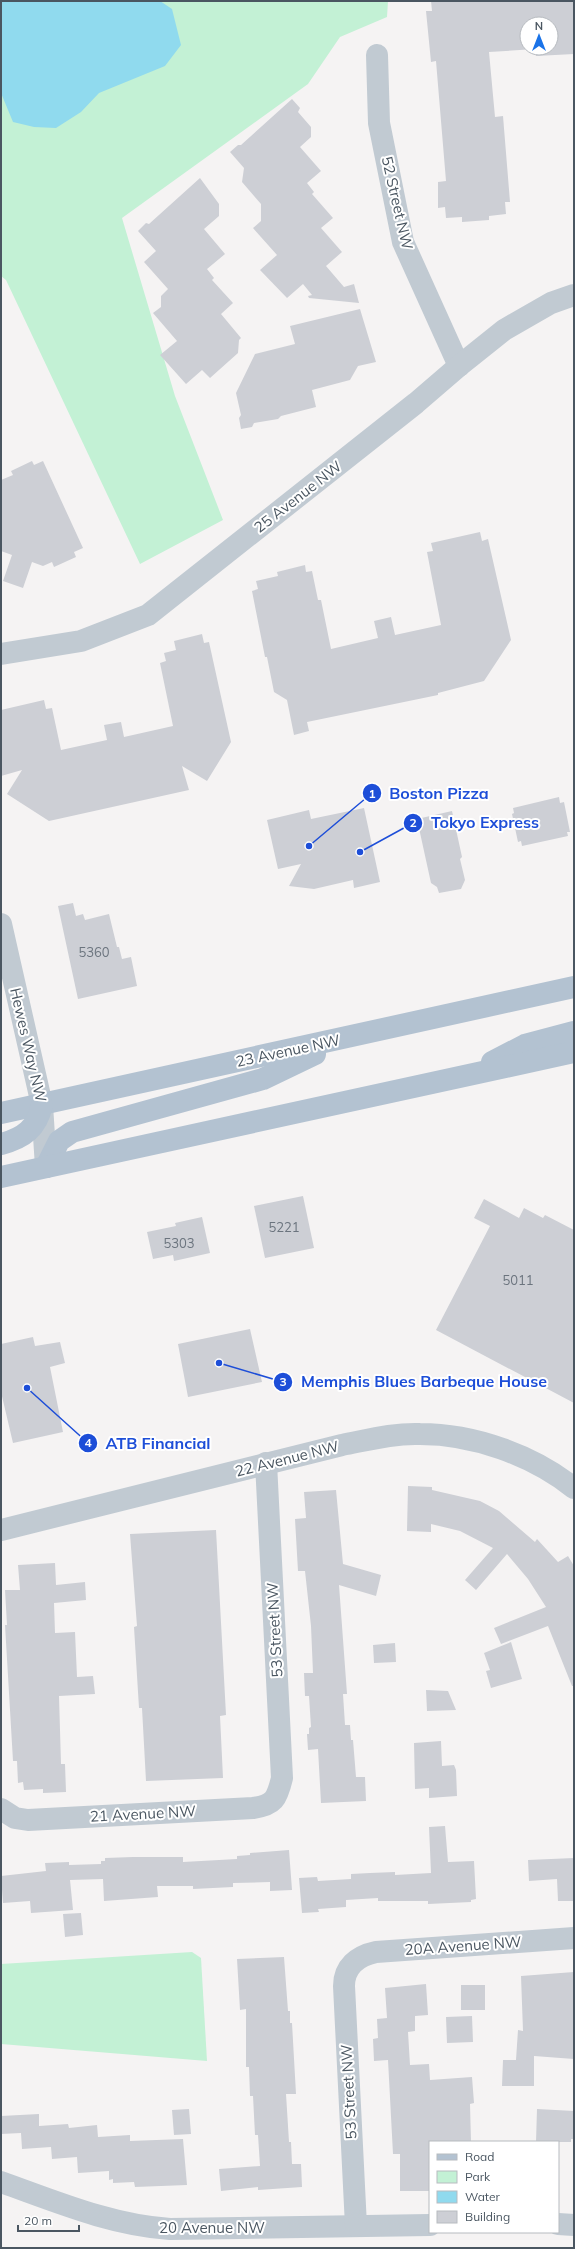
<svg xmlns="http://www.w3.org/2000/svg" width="575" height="2249" viewBox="0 0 575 2249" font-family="Mulish,sans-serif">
	<rect width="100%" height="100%" fill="#f5f3f3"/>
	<!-- green -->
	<g fill="#c3f1d5">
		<polygon points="1,1 388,1 387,17 340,37 308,84 122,218 175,396 223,520 140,564 6,280 1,276"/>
		<polygon points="192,1952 201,1958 207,2061 1,2044 1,1964"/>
	</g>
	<!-- water -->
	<polygon fill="#90daee" points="1,1 160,1 172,9 181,45 165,66 99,93 81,112 56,128 34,127 13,122 1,93"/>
	<!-- building -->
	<g fill="#cdcfd5" fill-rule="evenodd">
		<path d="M431 1H574V54L536 56 535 49 489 52 495 117 503 116 510 202H505L506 214 489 216V220L462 222V217L446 218 445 207 438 208V182L446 181 436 61 431 62 426 11H432ZM527 24H551V48H527Z"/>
		<polygon points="292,99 300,108 298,112 311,127 311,137 300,147 321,171 307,183 314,192 312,194 333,218 321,228 342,252 326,266 344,287 354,284 359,303 309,298 308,296 312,295 303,284 287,298 260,270 277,255 253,228 261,221 261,204 242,182 244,168 230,152 238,145 241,145"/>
		<polygon points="200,178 219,204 219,216 204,229 225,254 207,269 214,278 212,280 233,303 221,314 241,338 239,340 238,353 210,378 202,370 186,384 160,355 177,341 153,313 161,307 161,296 168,289 144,262 156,251 138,231 146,223 149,224"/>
		<polygon points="360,309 376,362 358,366 350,380 312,390 316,407 281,416 278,419 254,423 252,427 241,429 239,418 241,415 236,393 255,354 295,344 290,326"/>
		<polygon points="32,461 34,465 43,461 83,548 74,552 76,557 54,567 52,562 43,566 32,562 23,588 3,581 12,555 1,551 1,480 13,475 11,471"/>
		<polygon points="480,532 482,541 488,539 511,640 484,681 438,693 438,695 307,722 309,731 294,735 287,700 274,692 267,657 265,657 252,591 258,589 256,581 278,576 277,572 305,565 306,572 312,571 318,600 321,600 331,649 378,638 374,621 391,617 395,635 441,625 427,552 433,551 431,543"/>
		<polygon points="202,634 204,643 209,642 231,742 207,781 182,766 189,790 49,821 7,794 22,770 1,776 1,710 44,700 46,709 52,708 61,750 107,740 104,725 121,722 124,737 173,726 160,663 166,661 164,653 176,650 174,641"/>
		<polygon points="559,797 560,803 564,802 570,832 567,832 568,836 522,846 521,841 518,842 512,814 514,813 513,808"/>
		<polygon points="364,808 380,882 354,888 353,880 314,889 289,886 301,864 278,869 267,820 309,810 311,819"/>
		<polygon points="452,811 462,857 460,859 465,880 461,889 439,893 437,887 431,883 417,819"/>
		<polygon points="73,903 76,916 83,914 85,920 109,914 117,947 119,947 122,959 131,957 137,986 78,999 58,906"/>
		<polygon points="303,1196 314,1248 265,1258 254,1206"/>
		<polygon points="484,1199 519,1218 524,1208 543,1218 545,1215 574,1230 574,1403 436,1330 490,1226 474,1218"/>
		<polygon points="202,1217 210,1253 174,1261 173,1255 153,1259 147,1232 176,1226 175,1223"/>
		<polygon points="250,1329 262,1382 188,1397 178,1344"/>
		<polygon points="33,1337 35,1346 60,1342 65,1363 50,1367 63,1432 13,1443 1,1392 1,1344"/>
		<polygon points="408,1486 432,1487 432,1490 480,1501 499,1511 535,1542 537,1539 558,1562 568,1556 574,1566 574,1686 572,1686 548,1626 501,1644 494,1628 546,1607 528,1579 507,1554 476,1590 465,1580 493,1548 460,1531 431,1524 431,1532 407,1531"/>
		<polygon points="336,1490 343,1564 381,1575 376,1596 339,1585 347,1694 343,1694 345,1725 350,1725 351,1740 353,1740 356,1777 365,1777 366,1801 321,1803 318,1749 308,1750 307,1734 309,1734 309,1728 311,1727 309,1696 305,1696 304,1673 313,1673 311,1626 305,1571 298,1571 295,1519 306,1518 304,1492"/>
		<polygon points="216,1530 226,1715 220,1716 223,1778 146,1781 142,1708 139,1708 134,1627 137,1626 130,1534"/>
		<polygon points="55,1563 56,1585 85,1582 86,1600 54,1603 55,1633 75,1632 77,1677 93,1676 95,1694 59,1696 61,1764 65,1764 66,1792 43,1793 43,1789 24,1790 23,1782 18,1783 17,1761 13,1761 5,1625 7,1625 5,1590 20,1590 18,1565"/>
		<polygon points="511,1642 522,1679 491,1688 486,1671 490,1670 484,1653"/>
		<polygon points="395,1643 396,1662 374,1663 373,1645"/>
		<polygon points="426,1690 448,1691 456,1710 427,1711"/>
		<polygon points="441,1741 442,1766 454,1765 456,1770 457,1796 429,1798 429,1788 415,1789 414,1743"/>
		<polygon points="445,1826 448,1862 474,1861 476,1899 471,1900 471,1902 428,1904 428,1901 378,1901 378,1898 346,1900 346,1907 318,1909 319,1912 302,1913 299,1878 317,1877 318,1881 351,1879 351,1874 370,1873 395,1872 395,1875 431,1873 429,1827"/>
		<polygon points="289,1850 292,1890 270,1891 270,1882 233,1883 233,1887 193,1889 193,1886 157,1886 158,1897 104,1901 103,1879 70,1880 73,1910 31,1913 30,1901 3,1903 1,1876 46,1871 45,1863 69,1862 69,1865 101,1864 101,1861 105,1861 105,1858 133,1857 183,1857 183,1862 237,1859 237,1856 250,1855 250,1853"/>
		<polygon points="574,1858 574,1901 558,1901 557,1879 529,1881 528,1860"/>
		<polygon points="81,1913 83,1935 65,1937 63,1914"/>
		<polygon points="284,1957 288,2011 290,2011 290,2023 292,2023 296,2094 286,2094 289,2142 291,2142 292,2164 301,2164 302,2187 258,2190 258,2187 221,2191 219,2169 260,2166 258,2135 255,2135 253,2096 250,2096 249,2067 246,2067 246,2009 240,2010 237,1959"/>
		<polygon points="574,1972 574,2059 534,2056 534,2086 502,2086 503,2060 516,2060 518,2030 523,2031 521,1976"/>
		<polygon points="426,1984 428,2015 415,2016 415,2031 408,2032 410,2065 429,2064 430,2080 472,2077 474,2103 470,2104 471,2142 430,2142 430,2191 400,2191 400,2154 393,2154 388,2060 374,2061 373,2039 378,2038 377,2019 387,2018 385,1988"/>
		<rect x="461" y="1985" width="24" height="25"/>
		<polygon points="472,2016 473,2042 447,2043 446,2017"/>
		<polygon points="189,2109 191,2134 174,2135 172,2110"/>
		<polygon points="537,2109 574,2111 574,2139 571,2139 571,2142 536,2142"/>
		<polygon points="39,2114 39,2126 68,2124 69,2128 97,2125 98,2137 130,2135 130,2141 183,2139 187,2185 135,2187 134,2182 113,2183 113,2179 109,2180 109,2171 78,2173 77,2157 52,2159 51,2147 22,2149 21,2133 1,2134 1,2116"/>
	</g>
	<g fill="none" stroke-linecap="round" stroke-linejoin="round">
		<!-- minor -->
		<g stroke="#c1cad2" stroke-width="22">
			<polyline points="377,55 379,123 403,242 459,366"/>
			<polyline points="1,654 81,641 148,615 416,403 459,366 504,330 551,303 574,295"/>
			<polyline points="1,924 42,1105 46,1167"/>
			<path d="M1 1530 342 1445C368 1440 394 1433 420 1434 474 1434 532 1455 574 1488"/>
			<path d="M1 1809 15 1818 28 1820 253 1808C274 1805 277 1799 282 1778L266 1463"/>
			<path d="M1 2182C57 2202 111 2225 170 2229L430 2225"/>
			<polyline points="558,2224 574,2225"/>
			<path d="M356 2226 344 1986C344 1967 357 1956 376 1952L574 1938"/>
		</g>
		<!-- major -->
		<g stroke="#b3c2d1" stroke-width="22">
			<polyline points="492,1062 525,1045 574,1032"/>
			<polyline points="1,1113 574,987"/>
			<path d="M1 1144C24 1138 37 1128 42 1105"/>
			<polyline points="46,1167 59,1141 72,1132 263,1079 315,1054"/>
			<polyline points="1,1177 574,1052"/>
		</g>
	</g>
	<g text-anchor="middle" stroke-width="4" stroke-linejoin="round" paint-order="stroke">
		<!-- number labels -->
		<g font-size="13" fill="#6b747e">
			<text x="94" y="957">5360</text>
			<text x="284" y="1232">5221</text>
			<text x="179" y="1248">5303</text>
			<text x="518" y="1285">5011</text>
		</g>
		<!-- street labels -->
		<g font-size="15" fill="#4a5661" stroke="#fff">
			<text transform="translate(397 203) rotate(77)" y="5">52 Street NW</text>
			<text transform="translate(298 497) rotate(-38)" y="5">25 Avenue NW</text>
			<text transform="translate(28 1045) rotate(77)" y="5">Hewes Way NW</text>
			<text transform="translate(288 1051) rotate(-12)" y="5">23 Avenue NW</text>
			<text transform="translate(287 1459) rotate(-14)" y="5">22 Avenue NW</text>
			<text transform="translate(275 1630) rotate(-93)" y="5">53 Street NW</text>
			<text transform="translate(143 1814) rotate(-3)" y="5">21 Avenue NW</text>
			<text transform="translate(463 1946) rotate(-4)" y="5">20A Avenue NW</text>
			<text transform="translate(349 2092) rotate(-93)" y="5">53 Street NW</text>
			<text x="212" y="2233">20 Avenue NW</text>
		</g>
	</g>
	<!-- callouts -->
	<path fill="none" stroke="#1d4ed8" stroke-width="1.5" d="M309 846L372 793M360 852L413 823M219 1363L283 1382M27 1388L88 1443"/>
	<g fill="#1d4ed8" stroke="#fff" stroke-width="1.5">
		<circle cx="309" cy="846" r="4"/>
		<circle cx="360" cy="852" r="4"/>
		<circle cx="219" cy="1363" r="4"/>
		<circle cx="27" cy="1388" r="4"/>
		<circle cx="372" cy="793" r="10"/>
		<circle cx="413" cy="823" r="10"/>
		<circle cx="283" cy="1382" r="10"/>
		<circle cx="88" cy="1443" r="10"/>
	</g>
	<g font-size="12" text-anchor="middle" font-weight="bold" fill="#fff">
		<text x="372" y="798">1</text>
		<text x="413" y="827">2</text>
		<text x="283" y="1386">3</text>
		<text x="88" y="1447">4</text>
	</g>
	<g font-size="16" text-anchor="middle" font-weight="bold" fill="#1d4ed8" stroke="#fff" stroke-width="4" stroke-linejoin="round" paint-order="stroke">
		<text x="439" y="799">Boston Pizza</text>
		<text x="485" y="828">Tokyo Express</text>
		<text x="424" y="1387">Memphis Blues Barbeque House</text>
		<text x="158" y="1449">ATB Financial</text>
	</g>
	<!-- border -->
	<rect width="575" height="2249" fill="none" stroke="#4a5661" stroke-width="4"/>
	<!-- legend -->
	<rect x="429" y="2141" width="130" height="92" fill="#ffffff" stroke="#b7bbc0"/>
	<rect x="437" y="2154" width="20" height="6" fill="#b3c2d1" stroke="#b7bbc0"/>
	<text x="465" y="2161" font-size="12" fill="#4a5661">Road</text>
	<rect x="437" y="2171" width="20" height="12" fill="#c3f1d5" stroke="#b7bbc0"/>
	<text x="465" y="2181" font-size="12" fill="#4a5661">Park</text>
	<rect x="437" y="2191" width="20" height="12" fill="#90daee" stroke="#b7bbc0"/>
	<text x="465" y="2201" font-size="12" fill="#4a5661">Water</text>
	<rect x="437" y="2211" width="20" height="12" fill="#cdcfd5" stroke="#b7bbc0"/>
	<text x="465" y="2221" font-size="12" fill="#4a5661">Building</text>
	<!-- north arrow -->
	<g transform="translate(539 36)"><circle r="19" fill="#ffffff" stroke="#b7bbc0"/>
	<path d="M0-3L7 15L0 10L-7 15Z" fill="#1a73e8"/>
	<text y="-6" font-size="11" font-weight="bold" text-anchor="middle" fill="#4a5661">N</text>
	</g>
	<!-- scale -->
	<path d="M18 2225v6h61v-6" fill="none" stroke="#4a5661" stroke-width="2"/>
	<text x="24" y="2225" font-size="12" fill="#4a5661" stroke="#ffffff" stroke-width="3" paint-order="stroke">20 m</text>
</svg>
